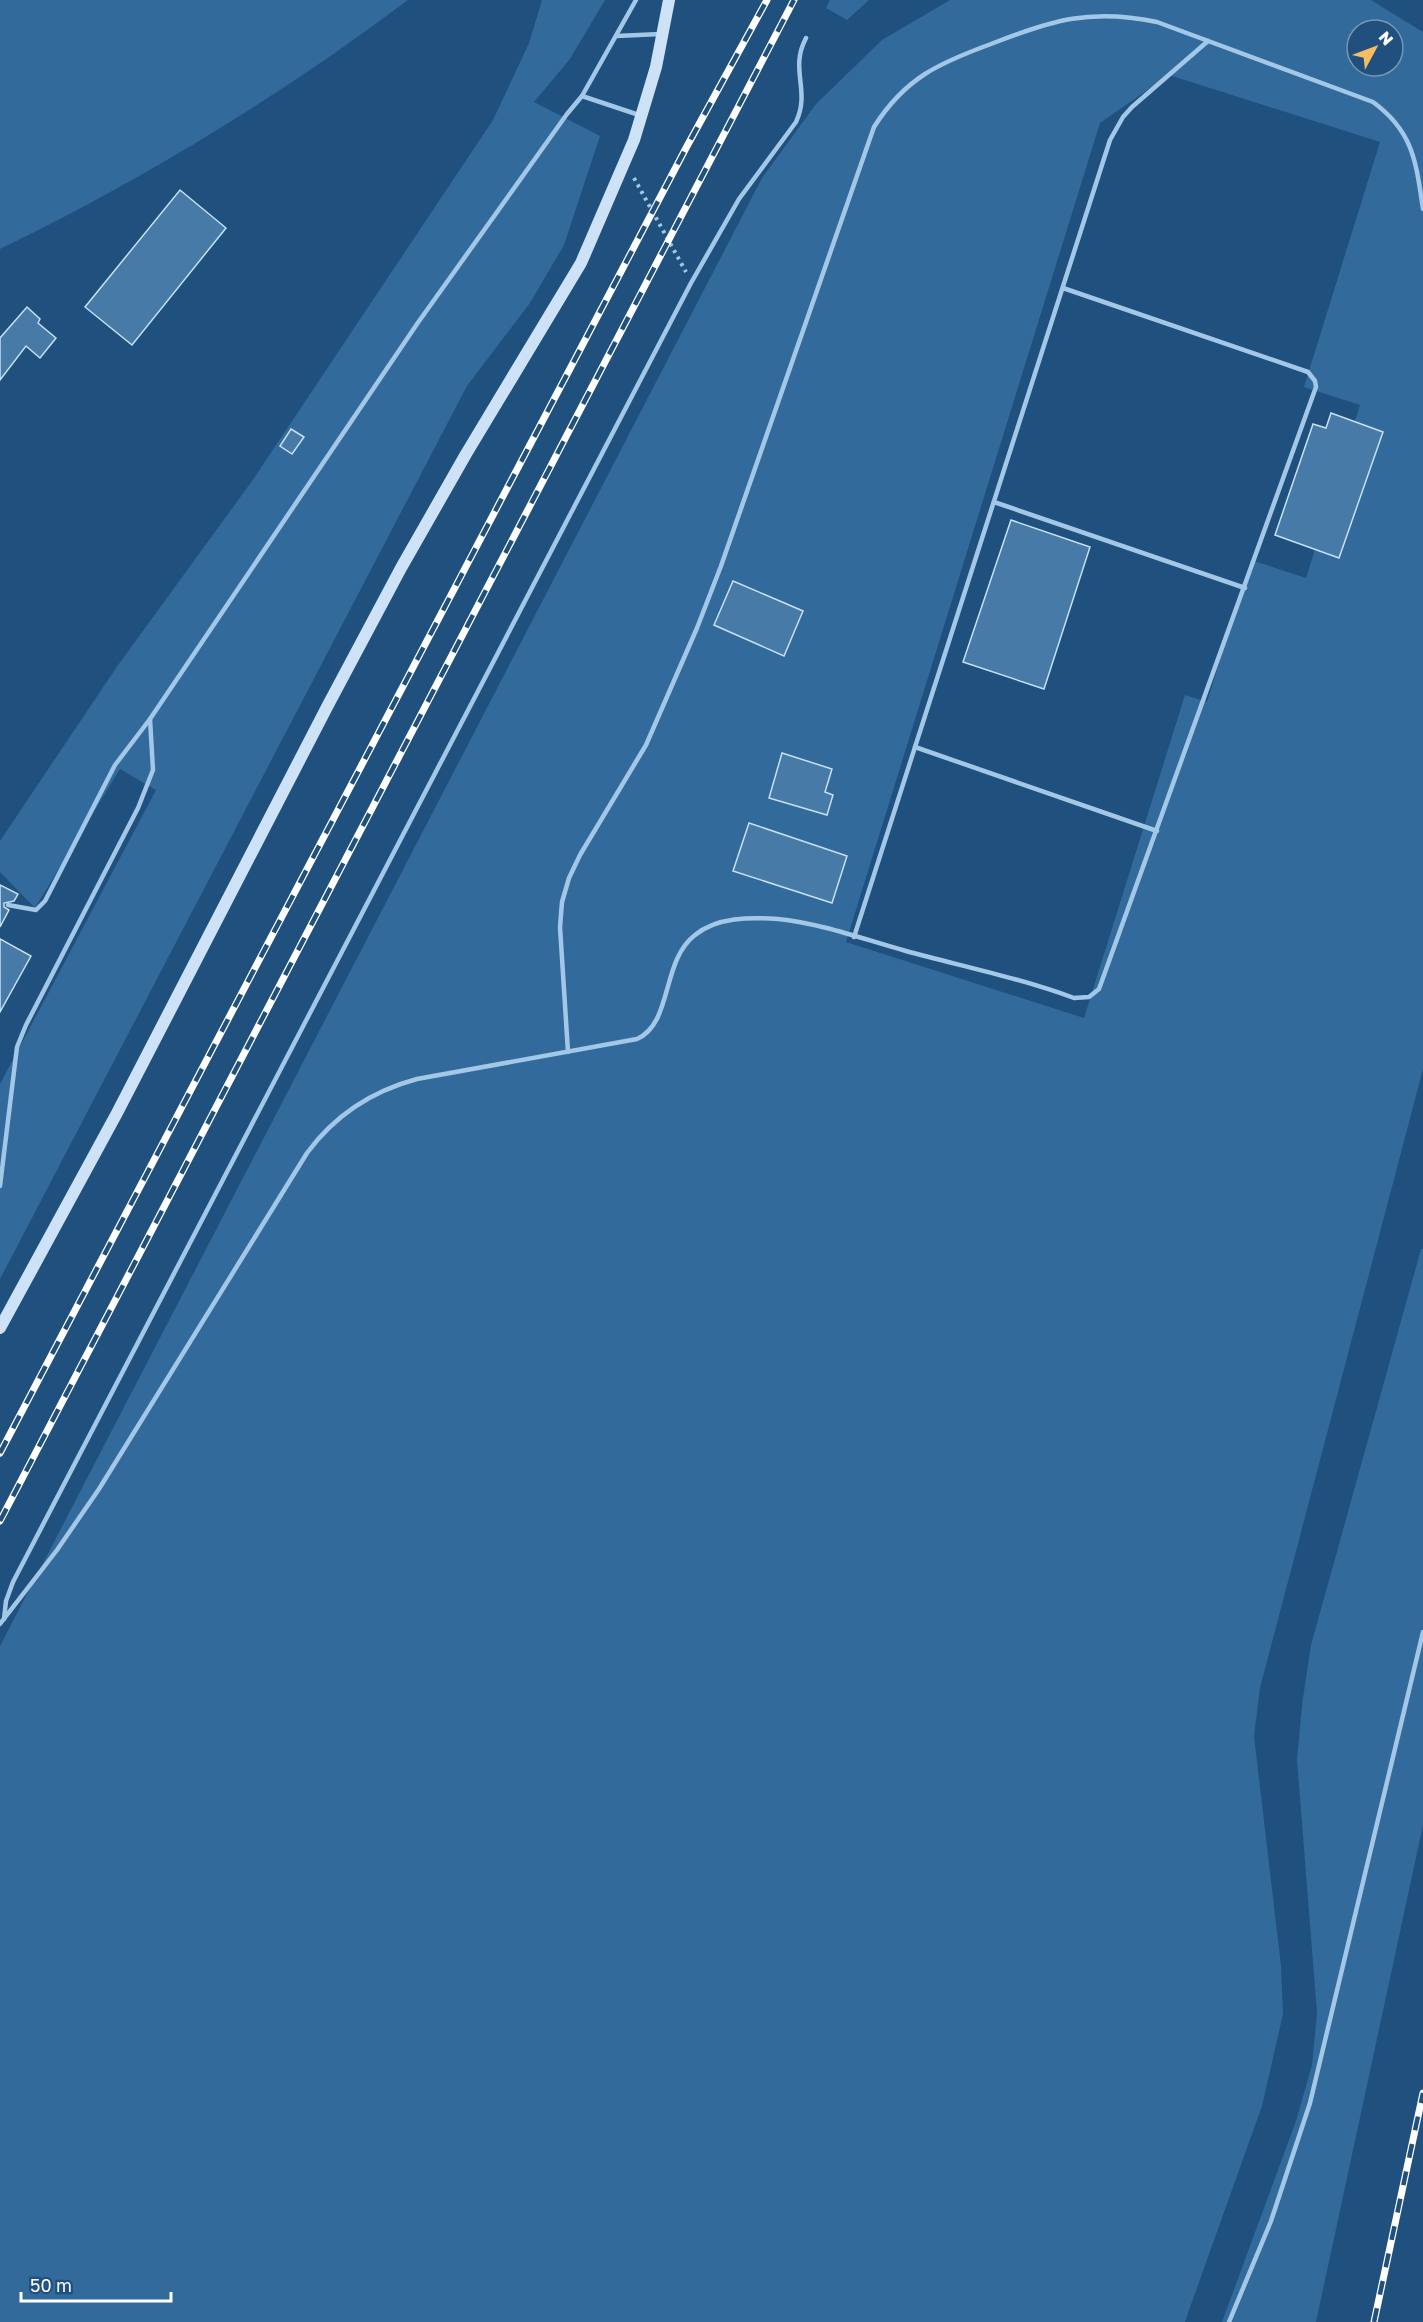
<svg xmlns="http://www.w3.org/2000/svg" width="1423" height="2322" viewBox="0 0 1423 2322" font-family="'Golos Text',sans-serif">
	<rect width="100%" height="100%" fill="#1f507e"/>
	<!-- green -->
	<g fill="#326a9c" fill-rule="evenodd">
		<path d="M0 0H408C280 96 144 179 0 249Z"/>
		<polygon points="542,0 605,0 570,59 534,102 600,136 564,245 530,303 467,386 0,1279 0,1084 156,790 120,769 35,908 0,872 0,841 116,668 252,481 493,120 529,43"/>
		<polygon points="830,0 869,0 847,20 826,8"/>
		<path d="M950 0H1371L1423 32V1069L1260 1688 1254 1736 1281 1966 1283 2014 1262 2106 1188 2313 1185 2322H0V1646L762 178 816 104 882 40ZM1357 30H1393V66H1357ZM1169 75 1380 142 1304 387 1360 405 1306 578 1251 560 1207 702 1185 695 1084 1018 846 942 1100 123Z"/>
		<polygon points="1421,1249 1423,1249 1423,1825 1316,2322 1222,2322 1296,2121 1312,2065 1317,2013 1297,1760 1302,1705 1311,1645"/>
	</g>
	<!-- building -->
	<g fill="#477aa7" stroke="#c6e0f6" stroke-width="1.5">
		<polygon points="180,190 226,228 132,345 85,307"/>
		<polygon points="27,307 40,319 38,323 56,338 40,358 26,346 0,380 0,338"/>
		<polygon points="1331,413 1383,432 1339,558 1275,535 1313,424 1326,428"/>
		<polygon points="291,429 304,437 292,454 280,446"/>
		<polygon points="1011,520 1090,547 1044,689 963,662"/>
		<polygon points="733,581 803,611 784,656 714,625"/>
		<polygon points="782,753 832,769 825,792 833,795 827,815 769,798"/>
		<polygon points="749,823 847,856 832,903 733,871"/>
		<polygon points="0,885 18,894 14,901 4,903 4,907 9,910 0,927"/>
		<polygon points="0,939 31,956 0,1012"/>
	</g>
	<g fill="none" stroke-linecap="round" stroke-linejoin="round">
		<!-- path -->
		<polyline stroke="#a2c7e7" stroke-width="4" stroke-dasharray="3 4.5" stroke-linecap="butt" points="634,178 686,272"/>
		<!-- lane -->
		<g stroke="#a2c7e7" stroke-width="4.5">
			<polyline points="616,36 661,34"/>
			<polyline points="582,96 636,0"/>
			<polyline points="994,502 1245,588"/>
			<polyline points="915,747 1157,831"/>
			<polyline points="8,905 36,910 45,901 115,765 150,719 417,324 567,114 582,96 639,115"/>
			<polyline points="854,937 1110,140 1123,117 1132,107 1208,41"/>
			<path d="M568 1052 560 927 562 902 569 878 580 855 646 745 697 628 721 566 874 127C905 78 939 63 991 44 1052 20 1091 8 1157 22L1373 102C1414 132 1416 163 1423 209"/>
			<polyline points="0,1186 17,1047 26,1025 138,808 153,770 150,719"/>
			<path d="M4 1619 6 1601 13 1582 691 283 739 199 796 122C811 90 789 70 806 38"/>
			<path d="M0 1624 57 1550 99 1489 307 1153C335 1115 372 1091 417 1079L637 1039C673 1023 661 961 695 935 717 917 750 917 778 919 820 923 866 940 906 951 961 966 1020 978 1074 998L1089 997 1099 989 1316 387 1315 381 1308 372 1063 288"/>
			<polyline points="1229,2322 1271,2221 1310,2103 1423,1632"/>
		</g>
		<!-- secondary -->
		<polyline stroke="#cde2f6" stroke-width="12" points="0,1328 117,1113 327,707 401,568 466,454 581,263 634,140 656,67 669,0"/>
		<!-- rail casing -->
		<g stroke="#fff" stroke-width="7">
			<g id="rail">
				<polyline points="0,1453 686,148 767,0"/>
				<polyline points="0,1521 794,0"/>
				<polyline points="1374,2322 1423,2093"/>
			</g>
		</g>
		<!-- rail -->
		<use href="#rail" stroke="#1f507e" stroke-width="4.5" stroke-dasharray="14" stroke-linecap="butt"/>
	</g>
	<!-- north arrow -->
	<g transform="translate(1375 48) rotate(49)"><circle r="28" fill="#1f507e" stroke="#7996b2" stroke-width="1.5"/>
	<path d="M0-4.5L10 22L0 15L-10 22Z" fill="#f6be62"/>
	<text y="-9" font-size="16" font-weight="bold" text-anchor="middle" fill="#ffffff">N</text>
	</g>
	<!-- scale -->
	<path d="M21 2292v9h150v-9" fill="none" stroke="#ffffff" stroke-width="3"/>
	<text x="30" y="2292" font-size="18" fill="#ffffff" stroke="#1f507e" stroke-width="4.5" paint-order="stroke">50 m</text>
</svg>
